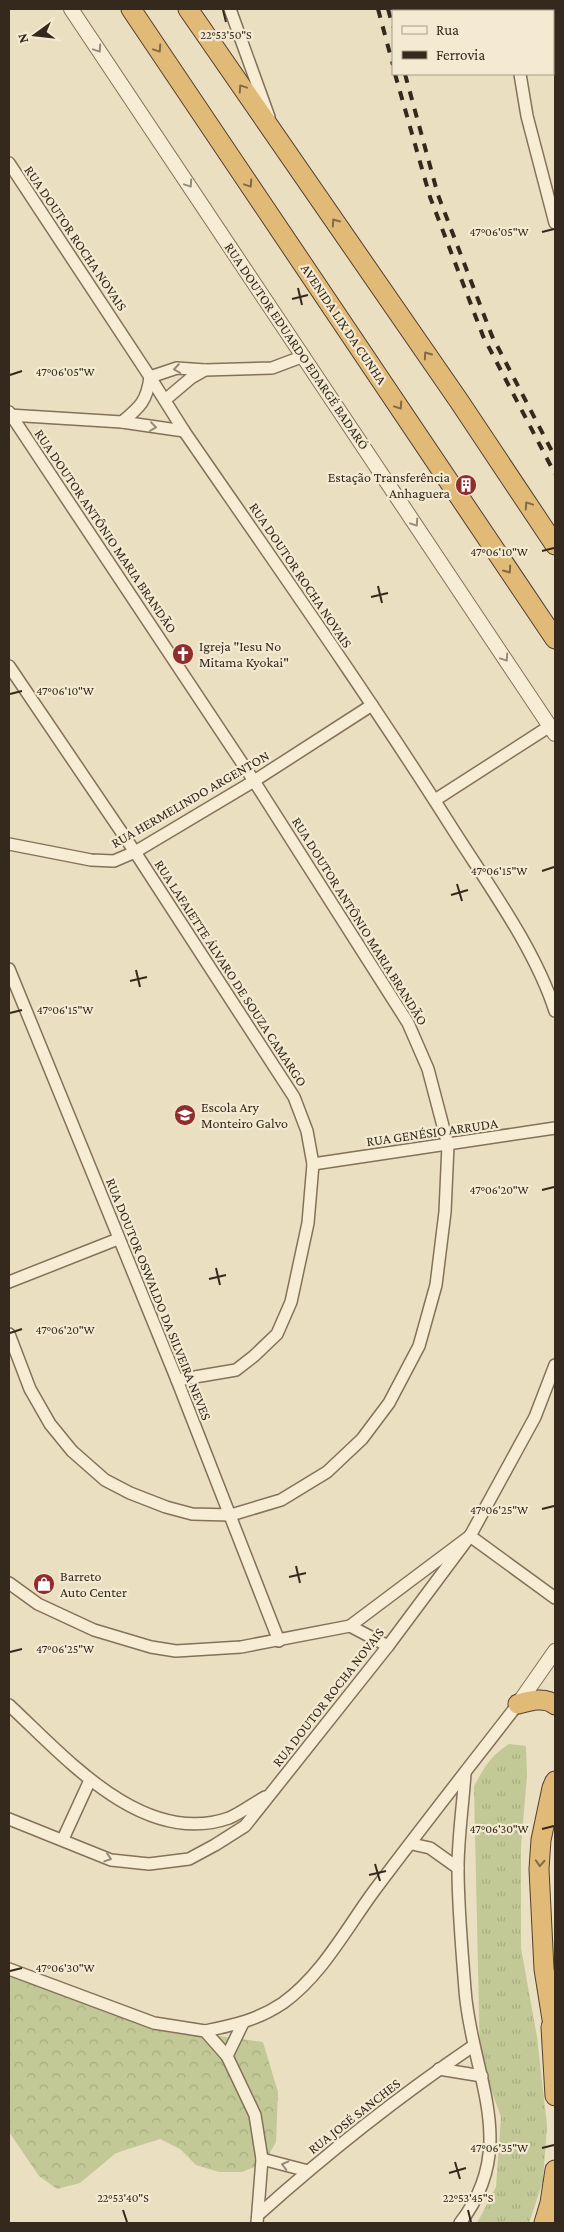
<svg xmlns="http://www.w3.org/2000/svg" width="564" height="2232" viewBox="0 0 564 2232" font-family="'Crimson Pro',serif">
	<defs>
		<pattern id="grass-tufts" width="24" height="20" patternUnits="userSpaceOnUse" patternTransform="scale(1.25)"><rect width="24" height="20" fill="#c2c996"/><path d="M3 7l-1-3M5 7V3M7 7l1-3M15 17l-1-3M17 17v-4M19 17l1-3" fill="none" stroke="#a7ad81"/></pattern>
		<pattern id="forest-crowns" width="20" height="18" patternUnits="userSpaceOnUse" patternTransform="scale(1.25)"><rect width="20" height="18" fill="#c2c996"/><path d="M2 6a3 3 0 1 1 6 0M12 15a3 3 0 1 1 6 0" fill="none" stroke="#a7ad81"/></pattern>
	</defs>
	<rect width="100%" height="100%" fill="#ebdfc1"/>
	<!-- grass -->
	<path fill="url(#grass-tufts)" d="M509 1744 526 1746 527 1776 521 1846V1948L537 2037 547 2125 543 2181 529 2223H477L496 2187 501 2117 480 2059 474 1786C484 1768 491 1755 509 1744Z"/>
	<!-- forest -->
	<polygon fill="url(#forest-crowns)" points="9,1964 165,2029 263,2042 278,2092 276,2142 264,2163 242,2172 219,2172 196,2165 180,2149 160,2139 116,2153 80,2183 57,2189 39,2176 9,2132"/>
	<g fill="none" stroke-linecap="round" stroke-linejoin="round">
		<!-- minor casing -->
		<g stroke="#84715a" stroke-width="14">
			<g id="minor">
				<polyline points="230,9 269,117"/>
				<polyline points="510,9 510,11"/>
				<polyline points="520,74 527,116 555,223"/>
				<path d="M9 163 150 377 184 431C275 563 368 695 454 831 489 886 535 949 555 1011"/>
				<polyline points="165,400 191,378 205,370"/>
				<polyline points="9,412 254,781 408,1023 428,1069 448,1145 445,1212 436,1285 419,1346 389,1403 362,1439 327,1472 281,1500 231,1515 192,1514 166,1507 130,1493 105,1480 72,1451 50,1424 30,1389 9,1334"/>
				<polyline points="9,415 122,422 184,431"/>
				<path d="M122 422C140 407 147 401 150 377L177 368 205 370 272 368 304 356"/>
				<polyline points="9,666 135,852 294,1097 307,1131 313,1164 308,1223 291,1302 277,1334 254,1356 236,1370 177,1380"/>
				<polyline points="435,800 550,726"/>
				<polyline points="9,844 91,860 114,861 135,852 254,781 372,705"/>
				<polyline points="9,969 177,1380 279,1641"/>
				<polyline points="313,1164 555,1128"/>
				<polyline points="9,1282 118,1239"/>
				<polyline points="9,1583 38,1604 94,1630 151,1647 176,1651 241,1647 350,1626 470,1536 555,1598"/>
				<polyline points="350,1626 388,1646"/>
				<path d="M9 1705C65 1757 143 1848 229 1818 241 1813 254 1803 265 1797"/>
				<polyline points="9,1819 111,1860 149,1864 189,1859 215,1845 245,1826 388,1646 470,1536 535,1417 555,1365"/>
				<polyline points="63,1839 90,1780"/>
				<polyline points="412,1844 430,1848 458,1868"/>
				<polyline points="9,1969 154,2023 205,2031 227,2056 255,2115 262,2159 257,2223"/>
				<path d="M205 2031C234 2025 258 2020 283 2003 322 1975 346 1929 374 1891 421 1828 470 1766 518 1704"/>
				<polyline points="227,2056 243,2023"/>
				<polyline points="439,2069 482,2076"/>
				<polyline points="262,2159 308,2171"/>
				<path d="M258 2215C326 2154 398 2097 473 2046"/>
				<path d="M460 2223C521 2145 471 2074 465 1990 462 1950 458 1908 458 1868 458 1837 463 1805 465 1773"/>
			</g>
		</g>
		<!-- tertiary casing -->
		<g stroke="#84715a" stroke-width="16">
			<g id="tertiary">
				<polyline points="71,9 555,734"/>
				<polyline points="518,1704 555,1651"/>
			</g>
		</g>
		<!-- trunk casing -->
		<g stroke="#523f2e" stroke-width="21">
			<g id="trunk">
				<polyline points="131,9 555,639"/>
				<polyline points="188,9 459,401 555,545"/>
				<path d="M518 1704C529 1701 545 1696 555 1705"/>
				<polyline points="555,1781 552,1788 541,1840 539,1869 544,1969 555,2038"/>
				<polyline points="551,2027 555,2096"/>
				<polyline points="544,2223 550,2203 555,2170"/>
			</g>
		</g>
		<!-- minor -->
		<use href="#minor" stroke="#f7edd4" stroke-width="11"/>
		<!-- tertiary -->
		<use href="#tertiary" stroke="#f7edd4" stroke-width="14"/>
		<!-- trunk -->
		<use href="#trunk" stroke="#e2ba78" stroke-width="19"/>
		<!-- rail -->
		<g stroke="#35291d" stroke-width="4" stroke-dasharray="9 9" stroke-linecap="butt">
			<polyline points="378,9 393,65"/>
			<polyline points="388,9 393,27"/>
			<polyline points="395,74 430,197 483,336 555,474"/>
			<polyline points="405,74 438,195 492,336 555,457"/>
		</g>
	</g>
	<!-- one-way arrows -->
	<defs><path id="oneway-chevron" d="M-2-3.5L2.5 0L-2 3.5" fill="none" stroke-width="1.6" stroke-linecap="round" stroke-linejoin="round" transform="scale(1.25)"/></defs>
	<g stroke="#968b78">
		<use href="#oneway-chevron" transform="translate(98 49) rotate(56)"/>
		<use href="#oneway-chevron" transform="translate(189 184) rotate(56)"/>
		<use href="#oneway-chevron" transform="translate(177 369) rotate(171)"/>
		<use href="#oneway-chevron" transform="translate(153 427) rotate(8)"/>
		<use href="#oneway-chevron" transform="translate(415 523) rotate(56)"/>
		<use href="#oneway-chevron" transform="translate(505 658) rotate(56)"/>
		<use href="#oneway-chevron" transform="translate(108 1858) rotate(18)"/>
		<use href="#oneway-chevron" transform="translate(285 2165) rotate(-166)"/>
	</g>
	<g stroke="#836a46">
		<use href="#oneway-chevron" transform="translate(158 49) rotate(56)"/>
		<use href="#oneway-chevron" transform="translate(242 88) rotate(-124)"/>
		<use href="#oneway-chevron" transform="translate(249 184) rotate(56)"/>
		<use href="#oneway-chevron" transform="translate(335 222) rotate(-125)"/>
		<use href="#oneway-chevron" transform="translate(427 355) rotate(-125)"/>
		<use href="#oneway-chevron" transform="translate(399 406) rotate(56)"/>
		<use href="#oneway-chevron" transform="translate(528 505) rotate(-124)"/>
		<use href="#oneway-chevron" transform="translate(508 570) rotate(55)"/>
		<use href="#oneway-chevron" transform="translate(540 1863) rotate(93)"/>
	</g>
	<!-- ticks -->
	<path fill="none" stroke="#35291d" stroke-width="2" d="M223 10 226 22M542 232 554 229M298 288 302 305M292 299 308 295M10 375 22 371M542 551 554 548M378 586 382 603M371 597 388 593M10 694 22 691M542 871 554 867M457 884 462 901M451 895 468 890M136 970 140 987M130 981 147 977M10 1013 22 1010M542 1190 554 1187M216 1268 220 1285M209 1279 226 1275M10 1333 22 1329M542 1509 554 1506M296 1566 300 1583M289 1577 306 1573M10 1652 22 1649M542 1829 554 1826M375 1864 380 1881M369 1875 386 1871M10 1971 22 1968M542 2148 554 2145M455 2162 460 2179M449 2173 466 2168M123 2210 127 2222M468 2210 471 2222"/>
	<!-- icons -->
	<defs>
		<g id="building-disc" transform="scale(1.125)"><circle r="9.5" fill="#902d2d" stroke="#f3ead1"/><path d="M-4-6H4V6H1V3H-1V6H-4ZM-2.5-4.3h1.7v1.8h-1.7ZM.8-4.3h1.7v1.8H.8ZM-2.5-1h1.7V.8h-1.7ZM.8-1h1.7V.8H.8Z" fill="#fff"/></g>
		<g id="church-disc" transform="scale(1.125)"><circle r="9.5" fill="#902d2d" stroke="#f3ead1"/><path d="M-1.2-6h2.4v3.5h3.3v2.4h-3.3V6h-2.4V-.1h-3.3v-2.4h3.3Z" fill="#fff"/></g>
		<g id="school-disc" transform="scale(1.125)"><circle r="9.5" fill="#902d2d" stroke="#f3ead1"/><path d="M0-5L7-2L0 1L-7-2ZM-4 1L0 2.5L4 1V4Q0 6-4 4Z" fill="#fff"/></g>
		<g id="shop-disc" transform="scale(1.125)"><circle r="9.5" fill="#902d2d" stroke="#f3ead1"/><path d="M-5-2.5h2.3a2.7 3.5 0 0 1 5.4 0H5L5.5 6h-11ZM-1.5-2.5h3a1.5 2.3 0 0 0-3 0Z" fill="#fff"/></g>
	</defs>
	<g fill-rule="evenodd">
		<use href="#building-disc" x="466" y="485"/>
		<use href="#church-disc" x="183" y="654"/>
		<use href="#school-disc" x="185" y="1115"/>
		<use href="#shop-disc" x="44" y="1584"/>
	</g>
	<g text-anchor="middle" stroke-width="4.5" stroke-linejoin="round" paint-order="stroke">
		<!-- street labels -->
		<g font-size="14" fill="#35291d" stroke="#f3ead1">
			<text transform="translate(76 238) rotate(56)" y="5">RUA DOUTOR ROCHA NOVAIS</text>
			<text transform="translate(344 324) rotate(56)" y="5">AVENIDA LIX DA CUNHA</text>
			<text transform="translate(297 346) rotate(56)" y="5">RUA DOUTOR EDUARDO EDARGÉ BADARÓ</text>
			<text transform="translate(106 531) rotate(56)" y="5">RUA DOUTOR ANTÔNIO MARIA BRANDÃO</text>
			<text transform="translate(301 575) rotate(56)" y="5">RUA DOUTOR ROCHA NOVAIS</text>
			<text transform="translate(190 799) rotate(-30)" y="5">RUA HERMELINDO ARGENTON</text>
			<text transform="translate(360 921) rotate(58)" y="5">RUA DOUTOR ANTÔNIO MARIA BRANDÃO</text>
			<text transform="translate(231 973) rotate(57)" y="5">RUA LAFAIETTE ÁLVARO DE SOUZA CAMARGO</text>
			<text transform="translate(432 1132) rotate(-8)" y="5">RUA GENÉSIO ARRUDA</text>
			<text transform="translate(159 1299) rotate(68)" y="5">RUA DOUTOR OSWALDO DA SILVEIRA NEVES</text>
			<text transform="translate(328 1697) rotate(-52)" y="5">RUA DOUTOR ROCHA NOVAIS</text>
			<text transform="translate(354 2116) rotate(-38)" y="5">RUA JOSÉ SANCHES</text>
		</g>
		<!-- poi labels -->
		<g font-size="14" fill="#35291d" stroke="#f3ead1" text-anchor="start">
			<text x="450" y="482" text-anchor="end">Estação Transferência<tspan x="450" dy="16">Anhaguera</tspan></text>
			<text x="199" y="651">Igreja "Iesu No<tspan x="199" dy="16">Mitama Kyokai"</tspan></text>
			<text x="201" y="1112">Escola Ary<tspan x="201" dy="16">Monteiro Galvo</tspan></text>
			<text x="60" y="1581">Barreto<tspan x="60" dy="16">Auto Center</tspan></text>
		</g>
	</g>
	<g font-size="12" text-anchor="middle" fill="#35291d" stroke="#f3ead1" stroke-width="4.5" stroke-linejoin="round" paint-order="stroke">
		<text x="226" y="39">22°53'50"S</text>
		<text x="499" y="236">47°06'05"W</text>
		<text x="65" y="376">47°06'05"W</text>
		<text x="499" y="556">47°06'10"W</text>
		<text x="65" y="695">47°06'10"W</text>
		<text x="499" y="875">47°06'15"W</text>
		<text x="65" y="1014">47°06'15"W</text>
		<text x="499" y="1194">47°06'20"W</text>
		<text x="65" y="1334">47°06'20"W</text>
		<text x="499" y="1514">47°06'25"W</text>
		<text x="65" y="1653">47°06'25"W</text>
		<text x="499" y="1833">47°06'30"W</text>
		<text x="65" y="1972">47°06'30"W</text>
		<text x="499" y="2152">47°06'35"W</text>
		<text x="123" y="2202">22°53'40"S</text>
		<text x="468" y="2202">22°53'45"S</text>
	</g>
	<!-- border -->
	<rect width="564" height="2232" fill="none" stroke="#35291d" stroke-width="20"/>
	<!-- legend -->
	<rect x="392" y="10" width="162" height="65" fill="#f3ead1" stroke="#a79d89"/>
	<rect x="402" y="26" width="25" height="8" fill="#f7edd4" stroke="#a79d89"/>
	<text x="436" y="35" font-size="15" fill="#35291d">Rua</text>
	<rect x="402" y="51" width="25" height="8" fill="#35291d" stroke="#a79d89"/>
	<text x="436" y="60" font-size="15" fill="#35291d">Ferrovia</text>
	<!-- north arrow -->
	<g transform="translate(35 35) rotate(255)" stroke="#f3ead1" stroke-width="4" paint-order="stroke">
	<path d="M0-4L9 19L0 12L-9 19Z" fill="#35291d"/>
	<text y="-8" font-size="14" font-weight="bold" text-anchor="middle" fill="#35291d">N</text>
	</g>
</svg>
